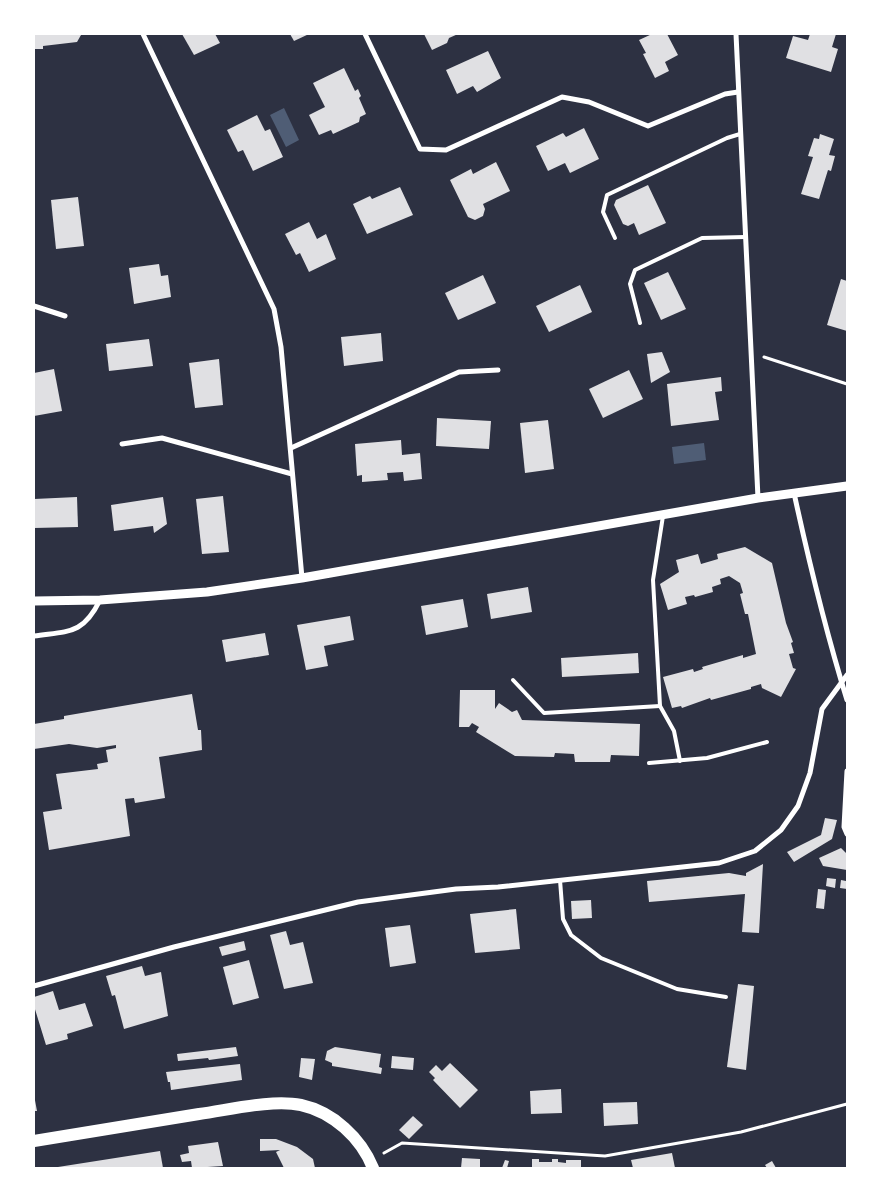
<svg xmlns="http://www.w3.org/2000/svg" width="881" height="1202" viewBox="0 0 881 1202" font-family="Signika,sans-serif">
	<rect width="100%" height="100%" fill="#2d3142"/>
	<!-- water -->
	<g fill="#4f5d75">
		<polygon points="284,108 299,140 286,147 270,115"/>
		<polygon points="704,443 706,460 674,464 672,447"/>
	</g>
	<!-- building -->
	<g fill="#e0e0e3">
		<polygon points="34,34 80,34 81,35 77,42 43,46 43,49 34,49"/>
		<polygon points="182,34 215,34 220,43 194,55"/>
		<polygon points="290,34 309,34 294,41"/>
		<polygon points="424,34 458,34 449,38 447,43 432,50"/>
		<polygon points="652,34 667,34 678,55 665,62 669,71 655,78 643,54 646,53 639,40"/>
		<polygon points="810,34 836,34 832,47 838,49 831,72 786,58 793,36 808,40"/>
		<polygon points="488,51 501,78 477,92 473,86 457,94 446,70"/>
		<polygon points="344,68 355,91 358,89 361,96 359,98 366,114 360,117 359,122 333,134 331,130 319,135 309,115 325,107 313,83"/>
		<polygon points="257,115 265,131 270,129 283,157 253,171 243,150 238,152 227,130"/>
		<polygon points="584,128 599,159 570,173 565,163 548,171 536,146 563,133 566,137"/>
		<polygon points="820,134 834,139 829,155 835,156 831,171 828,170 819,199 801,194 813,157 808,156 814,138 819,139"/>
		<polygon points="496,162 510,191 483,204 485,209 483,216 475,220 468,217 450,180 471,169 473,174"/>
		<polygon points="648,185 666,223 639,235 634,223 628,226 623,224 614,205 616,200"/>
		<polygon points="400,187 413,215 367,234 353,204 370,196 372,199"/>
		<polygon points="78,197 84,246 56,249 51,200"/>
		<polygon points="309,222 317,239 326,234 336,259 309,272 300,253 296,255 285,234"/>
		<polygon points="159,264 161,276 168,275 171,297 134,304 129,268"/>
		<polygon points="668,272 686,309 661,320 644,283"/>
		<polygon points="483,275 496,303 458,320 445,293"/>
		<polygon points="841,279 847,281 847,331 827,325"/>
		<polygon points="580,285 592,312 549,332 536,306"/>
		<polygon points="381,333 383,361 344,366 341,337"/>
		<polygon points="149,339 153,366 109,371 106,344"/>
		<polygon points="662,352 670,372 651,383 647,354"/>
		<polygon points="219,359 223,405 195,408 189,363"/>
		<polygon points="54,369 62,411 34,416 34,373"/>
		<polygon points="629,370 643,399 603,418 589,389"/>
		<polygon points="721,377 722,391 715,392 719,420 671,426 667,384"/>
		<polygon points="437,418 491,421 489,449 436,446"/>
		<polygon points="548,420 554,469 525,473 520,423"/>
		<polygon points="401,440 402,455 420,453 422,479 404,481 403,472 387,473 388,480 362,482 362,475 357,476 355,444"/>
		<polygon points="223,496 229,552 202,554 196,499"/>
		<polygon points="77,497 78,527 34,528 34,499"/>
		<polygon points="163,497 167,524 154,533 153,526 114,531 111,505"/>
		<polygon points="745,547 772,563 786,623 793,642 791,643 794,653 789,654 793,668 796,669 781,697 762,688 761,684 751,687 751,689 711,700 710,698 682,708 681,706 672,708 663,677 693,669 694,672 703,669 702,667 743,655 743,658 756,654 748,614 745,614 740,594 743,593 740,583 729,576 720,579 721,584 712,587 713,592 695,597 694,595 685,597 687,604 668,610 660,584 679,572 676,560 698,554 701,564 718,559 717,554"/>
		<polygon points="528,587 532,612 491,619 487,594"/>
		<polygon points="463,599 468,627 426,635 421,606"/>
		<polygon points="350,616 354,640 324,646 328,666 306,670 297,625"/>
		<polygon points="265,633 269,655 226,662 222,640"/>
		<polygon points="638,653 639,673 562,677 561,658"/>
		<polygon points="460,690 495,690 495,709 499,703 512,712 517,710 522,720 640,724 639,756 611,755 610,762 575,762 574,754 555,753 554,757 515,756 476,732 479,727 472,723 469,727 459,727"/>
		<polygon points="192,694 198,730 201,730 202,750 159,757 165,798 135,803 134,798 125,799 130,836 49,850 43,812 62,809 56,774 98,769 97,764 108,762 106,750 116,748 116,745 97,748 69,744 34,749 34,724 64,719 64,716"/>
		<polygon points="825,818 837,820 832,839 794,862 787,852 821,835"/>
		<polygon points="841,848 847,854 847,870 823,866 819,858"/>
		<polygon points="763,864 759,933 742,932 745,894 649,902 647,881 729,873 746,876 746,873"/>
		<polygon points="827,878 836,879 835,888 826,886"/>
		<polygon points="847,878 847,889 840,888 841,880 846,881"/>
		<polygon points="818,889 826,890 824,909 816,908"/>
		<polygon points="591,900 592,918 572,919 571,901"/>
		<polygon points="516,909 520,949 475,953 470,914"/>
		<polygon points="410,925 416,963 390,967 385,928"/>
		<polygon points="286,931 290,945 303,942 313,983 284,989 270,935"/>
		<polygon points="244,941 246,950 222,956 219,947"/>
		<polygon points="249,960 259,998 233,1005 223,967"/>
		<polygon points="142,966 145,976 161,972 168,1016 124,1029 115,995 112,996 106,976"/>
		<polygon points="738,984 754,986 746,1070 727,1067"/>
		<polygon points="53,991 59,1010 85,1003 93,1026 67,1034 68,1039 46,1045 34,1006 34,997"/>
		<polygon points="236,1047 238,1056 209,1060 208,1058 178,1061 177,1054"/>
		<polygon points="335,1047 381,1054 379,1067 382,1068 381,1074 332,1066 332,1063 325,1060 327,1051"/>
		<polygon points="392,1056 414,1058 413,1070 391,1068"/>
		<polygon points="301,1058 315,1059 312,1080 299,1077"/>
		<polygon points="450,1063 478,1090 460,1108 433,1080 435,1078 429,1072 436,1065 442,1071"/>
		<polygon points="240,1064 242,1080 171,1090 170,1082 168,1082 166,1072"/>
		<polygon points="561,1089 562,1113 531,1114 530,1091"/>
		<polygon points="34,1095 37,1111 34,1111"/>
		<polygon points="637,1102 638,1124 604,1126 603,1103"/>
		<polygon points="413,1116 423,1125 409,1139 399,1130"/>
		<polygon points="260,1139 276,1139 297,1147 313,1159 315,1168 284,1168 276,1152 280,1150 260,1151"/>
		<polygon points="218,1142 223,1166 192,1168 191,1161 182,1162 180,1155 189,1153 188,1146"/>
		<polygon points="160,1151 163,1168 58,1168 58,1167"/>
		<polygon points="672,1153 675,1168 633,1168 631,1160"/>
		<polygon points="462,1158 480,1159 480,1168 461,1168"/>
		<polygon points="532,1159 539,1159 539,1162 552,1162 552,1159 558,1159 558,1162 566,1163 566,1160 581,1160 581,1168 532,1168"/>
		<polygon points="505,1160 509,1161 507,1168 502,1168"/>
		<polygon points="772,1161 776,1168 767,1168 765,1165"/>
	</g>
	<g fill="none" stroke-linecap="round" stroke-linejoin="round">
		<!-- path -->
		<g stroke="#fff" stroke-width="3">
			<polyline points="764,357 847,384"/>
			<polyline points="384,1153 402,1143 605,1156 741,1132 847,1104"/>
		</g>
		<!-- service -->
		<g stroke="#fff" stroke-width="4">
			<polyline points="615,238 603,212 607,195 727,138 740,134"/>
			<polyline points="640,323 630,284 635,270 702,238 745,237"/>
			<polyline points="663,516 653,580 660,706 674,731 680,761"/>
			<polyline points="513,680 544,713 660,706"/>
			<polyline points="649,763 707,758 767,742"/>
			<polyline points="560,880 563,919 571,935 601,958 677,989 726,997"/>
		</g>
		<!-- minor -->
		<g stroke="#fff" stroke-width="5">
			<polyline points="143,34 274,309 281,347 302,578"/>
			<polyline points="365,34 420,149 446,150 562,97 589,102 648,126 725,94 738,92"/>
			<polyline points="736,34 758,498"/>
			<polyline points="34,306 65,316"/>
			<polyline points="122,444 162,438 292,474"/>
			<polyline points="291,448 459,372 498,370"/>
			<path d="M794 493C809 562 826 632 847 700"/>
			<path d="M34 636C68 631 83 635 100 600"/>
			<polyline points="847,771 844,827 847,834"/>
			<polyline points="34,986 174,947 358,902 456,889 498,887 719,863 755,851 781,830 798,806 810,773 822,709 847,675"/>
		</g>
		<!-- tertiary -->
		<polyline stroke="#fff" stroke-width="9" points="34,601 100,600 207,592 302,578 758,498 847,486"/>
		<!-- primary -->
		<path stroke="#fff" stroke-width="12" d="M34 1141C89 1132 144 1123 199 1114 229 1110 272 1099 301 1105 333 1112 361 1138 373 1168"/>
	</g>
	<!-- border -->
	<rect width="881" height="1202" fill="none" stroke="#ffffff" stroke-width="70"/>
</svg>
